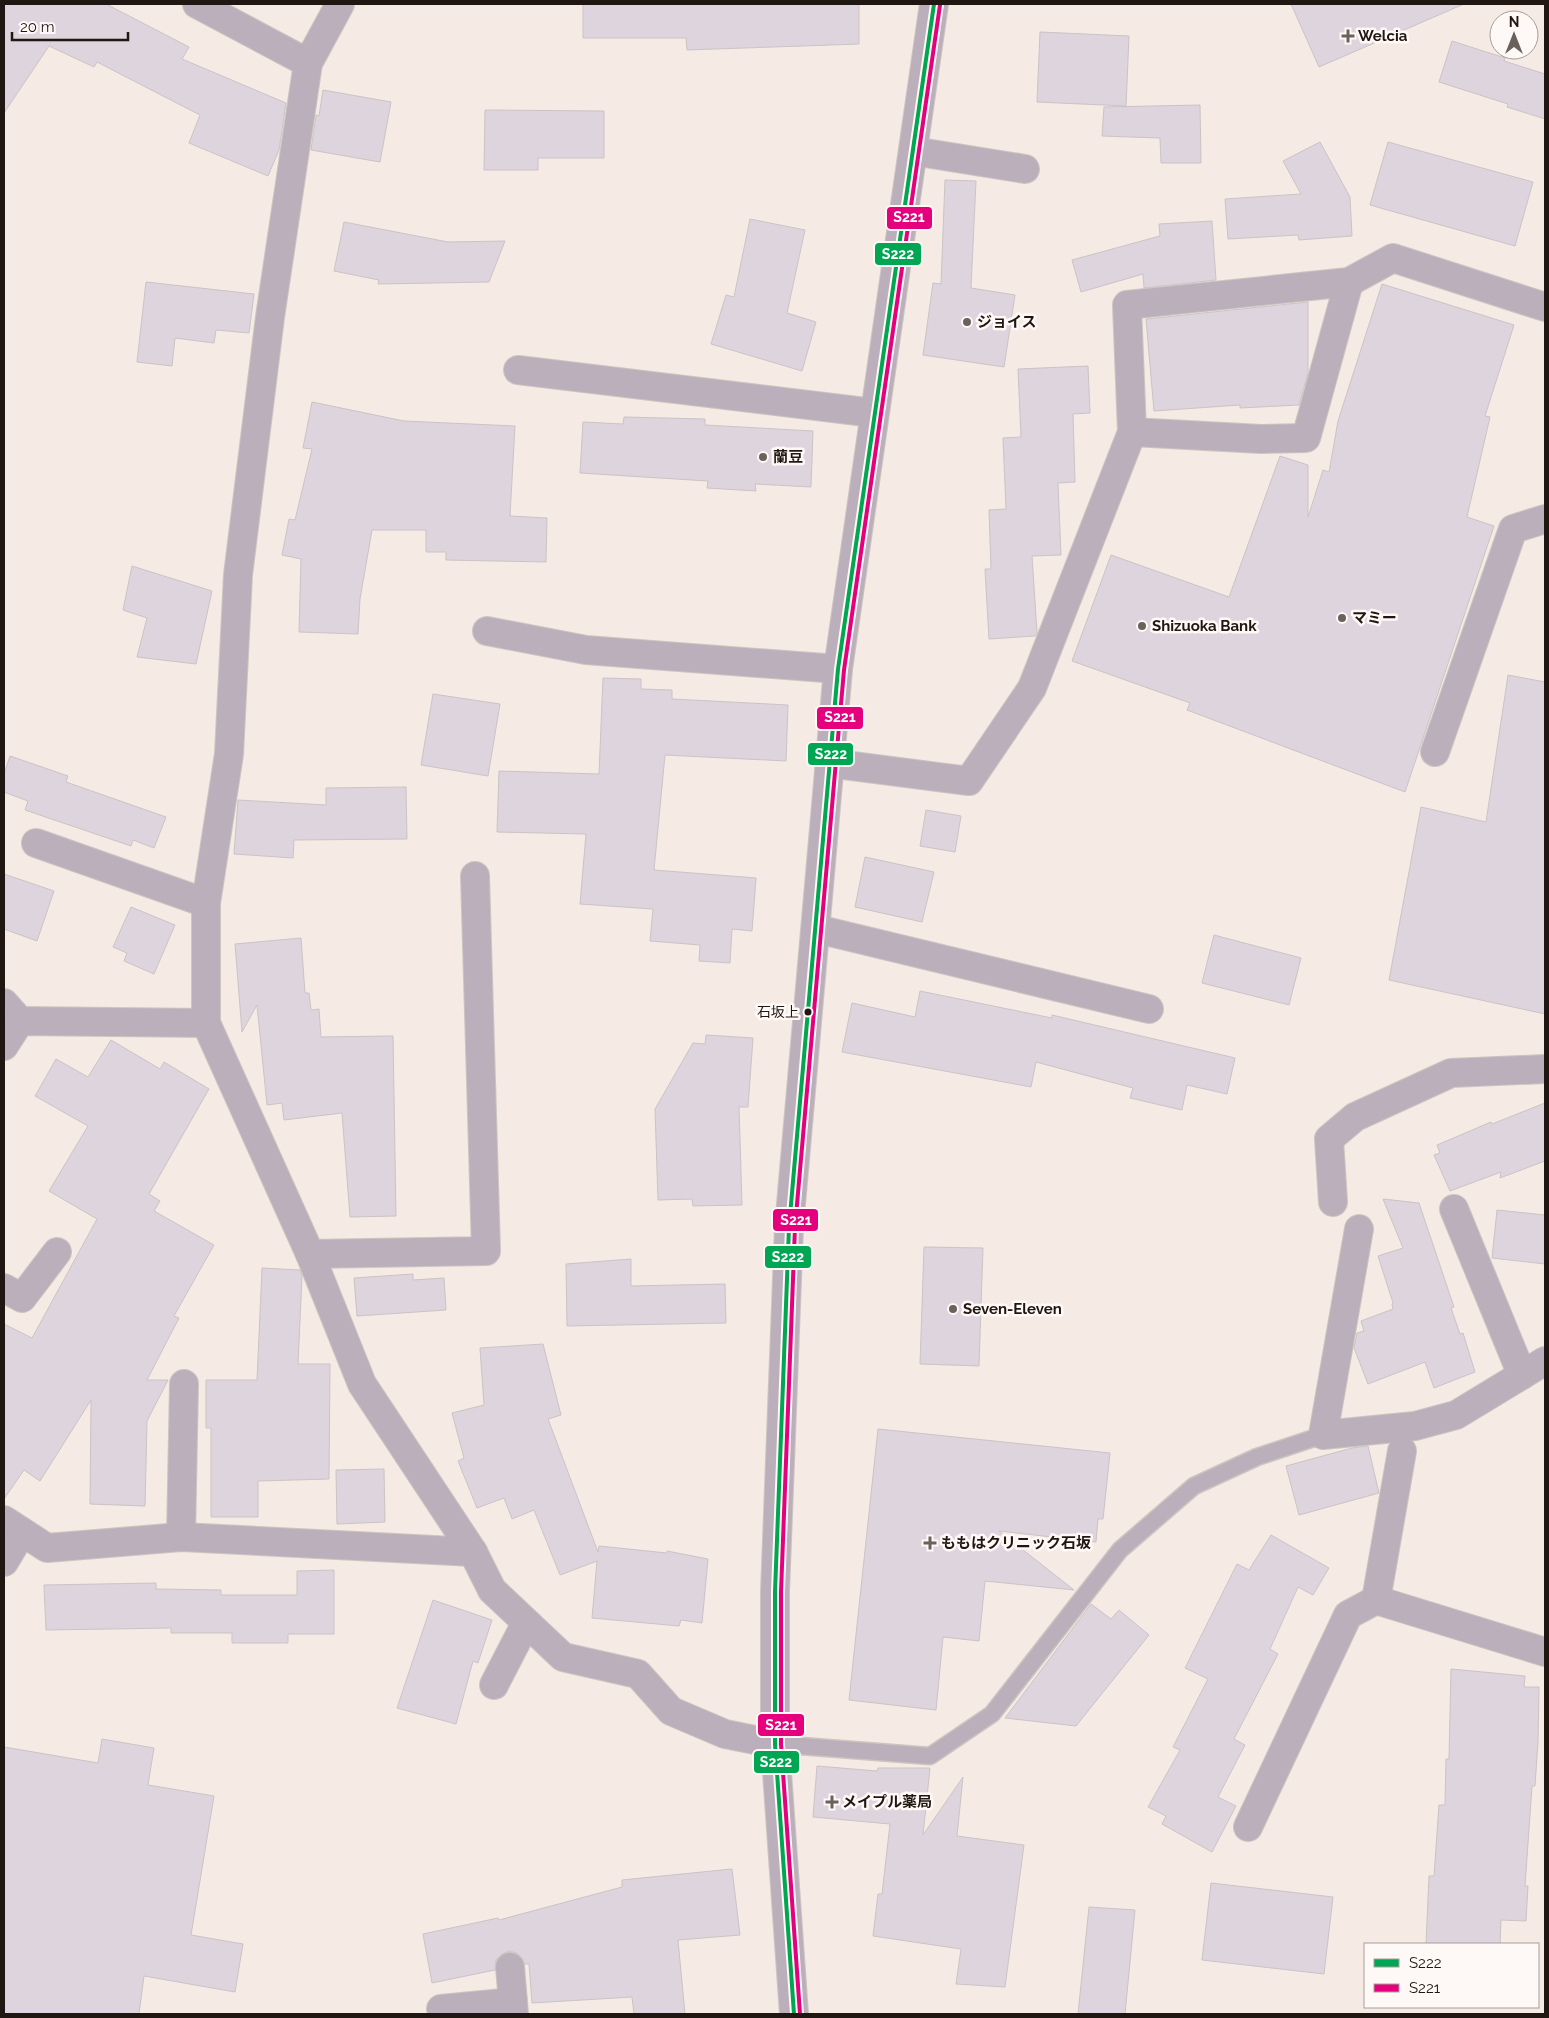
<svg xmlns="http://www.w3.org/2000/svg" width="1549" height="2018" viewBox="0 0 1549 2018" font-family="Raleway,'Noto Sans JP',sans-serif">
	<rect width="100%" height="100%" fill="#f5eae4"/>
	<!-- building -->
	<g fill="#ddd4dd" stroke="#cac4c5">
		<polygon points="4,4 106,4 189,47 182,59 286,103 279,150 268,176 189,143 200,115 97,62 94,67 49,46 4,113"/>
		<polygon points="583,4 859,4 859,44 687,50 686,38 583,38"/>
		<polygon points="1291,4 1464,4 1319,67"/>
		<polygon points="1040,32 1129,36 1126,106 1037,102"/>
		<polygon points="1452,41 1505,58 1504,61 1545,74 1545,119 1507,107 1508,104 1439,82"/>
		<polygon points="323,90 391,102 380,162 311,150 316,115 319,116"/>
		<polygon points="1200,105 1201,163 1161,163 1160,138 1102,136 1104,107"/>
		<polygon points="485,110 604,111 604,158 538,158 538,170 484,170"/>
		<polygon points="1320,142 1350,197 1352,236 1299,240 1298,235 1228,239 1225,199 1301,194 1283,161"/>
		<polygon points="1388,142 1533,182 1515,246 1370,205"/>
		<polygon points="945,180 976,181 971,288 1015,295 1004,367 923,355 933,283 941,284"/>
		<polygon points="750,219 805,230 787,313 816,322 802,371 711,344 726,295 734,297"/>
		<polygon points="1212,221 1216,280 1144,288 1143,274 1081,292 1072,260 1160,236 1159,224"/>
		<polygon points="344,222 448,242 505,241 489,282 378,284 379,280 334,271"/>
		<polygon points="146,282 254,294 249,333 216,330 214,343 175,338 172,366 137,362"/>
		<polygon points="1382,284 1514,325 1485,416 1490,417 1467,517 1494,526 1405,792 1187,710 1190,703 1072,661 1111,555 1229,597 1280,456 1308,465 1308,517 1323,470 1329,472 1338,421"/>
		<polygon points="1308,302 1308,373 1299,405 1240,408 1240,405 1154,411 1146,319"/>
		<polygon points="1088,366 1090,413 1073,414 1075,482 1058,483 1061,555 1032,556 1037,633 1035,636 989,639 985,569 991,569 989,510 1006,509 1003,438 1021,437 1018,369"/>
		<polygon points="312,402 404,421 515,426 510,516 547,518 546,562 446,560 446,552 426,552 426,530 372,530 360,599 358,634 299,632 301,559 282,555 289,519 295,520 312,449 303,448"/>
		<polygon points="624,417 705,419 705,425 813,431 811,487 755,484 756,491 707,488 708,481 580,473 583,422 623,424"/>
		<polygon points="132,566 212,591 196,664 137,657 147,618 123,610"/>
		<polygon points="1508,675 1545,682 1545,1014 1389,980 1421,807 1486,822"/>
		<polygon points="603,678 641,679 641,689 672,690 672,699 788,705 786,761 665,755 654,870 756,878 752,931 732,929 730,963 699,961 700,945 650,941 653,909 580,904 586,834 497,832 499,771 599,774"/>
		<polygon points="433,694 500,704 488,776 421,765"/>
		<polygon points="10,756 68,776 66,782 166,817 154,848 133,840 131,846 25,810 28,801 4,792 4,774"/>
		<polygon points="406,787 407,839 294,840 293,858 234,854 238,800 326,805 326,788"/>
		<polygon points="926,810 961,816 955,852 920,846"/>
		<polygon points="865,857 934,872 922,922 855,907"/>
		<polygon points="4,874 54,891 37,941 4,929"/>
		<polygon points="131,907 175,925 154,974 124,961 127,953 113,947"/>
		<polygon points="1214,935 1301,958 1289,1005 1202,983"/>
		<polygon points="301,938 305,993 309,993 311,1010 319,1009 321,1037 393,1036 396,1216 350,1217 342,1113 284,1120 282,1103 267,1105 257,1005 242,1032 235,944"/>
		<polygon points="920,991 1052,1018 1052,1015 1235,1058 1227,1094 1187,1085 1182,1110 1130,1098 1133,1088 1036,1062 1031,1087 842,1052 852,1003 915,1017"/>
		<polygon points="706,1035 753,1038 748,1107 739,1107 742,1205 693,1206 692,1199 658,1200 655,1109 693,1043 705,1044"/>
		<polygon points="111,1040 160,1069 164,1062 209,1089 149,1194 160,1201 154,1211 214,1245 174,1316 179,1318 147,1380 168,1380 147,1421 145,1506 90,1504 91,1400 40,1481 24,1470 4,1499 4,1324 32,1338 97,1219 49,1191 88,1126 35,1096 56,1059 88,1077"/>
		<polygon points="1545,1103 1545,1161 1500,1178 1501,1172 1450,1191 1434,1155 1440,1153 1437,1145 1491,1122 1492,1124"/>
		<polygon points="1383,1199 1419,1203 1454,1307 1451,1308 1460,1334 1463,1333 1475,1372 1434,1388 1425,1362 1368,1384 1354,1348 1357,1333 1364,1331 1361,1321 1393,1309 1392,1304 1393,1303 1378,1256 1403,1248"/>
		<polygon points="1497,1210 1545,1215 1545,1264 1492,1258"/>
		<polygon points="924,1247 983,1248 979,1366 920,1364"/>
		<polygon points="631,1259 631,1286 725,1284 726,1323 567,1326 566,1264"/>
		<polygon points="262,1268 300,1270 302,1276 298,1364 330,1364 329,1479 258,1481 258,1517 211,1517 211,1428 206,1428 206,1380 257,1380"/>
		<polygon points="413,1274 413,1280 444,1278 446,1310 357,1316 354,1278"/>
		<polygon points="543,1344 561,1415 548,1419 598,1552 599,1546 667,1553 667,1551 708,1559 702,1623 681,1620 679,1626 592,1618 597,1561 560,1575 534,1510 512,1519 504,1498 477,1508 458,1461 464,1458 452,1413 484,1405 480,1348"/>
		<polygon points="878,1429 1110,1453 1103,1519 1098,1519 1096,1542 999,1531 1074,1590 985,1581 979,1641 943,1637 936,1710 849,1700"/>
		<polygon points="1368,1446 1379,1493 1299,1515 1286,1466 1352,1448"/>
		<polygon points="384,1469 385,1522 337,1524 336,1470"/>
		<polygon points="1271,1535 1329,1568 1313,1595 1298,1587 1270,1649 1278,1654 1234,1739 1245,1745 1218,1797 1236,1806 1212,1852 1162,1824 1166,1816 1148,1807 1180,1750 1173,1747 1208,1679 1185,1668 1237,1564 1249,1570"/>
		<polygon points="334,1570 334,1634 288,1634 288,1643 232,1643 232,1633 171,1633 171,1628 46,1630 44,1585 156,1583 156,1589 221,1590 221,1595 297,1595 297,1571"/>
		<polygon points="433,1600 492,1620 478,1663 473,1661 456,1724 397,1708"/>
		<polygon points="1091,1604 1111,1619 1119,1610 1149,1635 1076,1726 1005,1718"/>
		<polygon points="1451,1669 1525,1676 1524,1687 1539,1687 1538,1742 1535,1786 1532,1786 1525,1886 1528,1886 1526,1921 1501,1920 1500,1944 1426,1944 1429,1876 1434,1876 1439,1805 1445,1805 1446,1759 1449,1759"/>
		<polygon points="102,1739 154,1748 148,1785 214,1796 191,1935 243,1944 235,1992 144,1976 139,2014 4,2014 4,1747 98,1763"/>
		<polygon points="817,1766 877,1771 878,1768 930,1768 923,1835 963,1777 957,1836 1024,1845 1005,1987 956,1984 961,1949 873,1936 878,1894 882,1894 890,1824 813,1817"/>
		<polygon points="732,1869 740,1935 678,1940 685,2014 634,2014 632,1997 532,2003 529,1964 525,1964 517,1953 509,1951 502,1954 496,1960 495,1970 432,1983 423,1934 498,1918 499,1920 622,1887 622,1880"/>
		<polygon points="1211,1883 1333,1897 1324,1974 1202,1960"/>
		<polygon points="1089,1907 1135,1910 1125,2014 1078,2014"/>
	</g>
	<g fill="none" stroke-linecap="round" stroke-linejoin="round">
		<!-- service casing -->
		<g stroke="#cdc5c0" stroke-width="19">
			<polyline id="service" points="775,1744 930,1756 992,1714 1120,1550 1194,1486 1257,1457 1323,1435"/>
		</g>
		<!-- minor casing -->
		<g stroke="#cdc5c0" stroke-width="30">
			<g id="minor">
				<polyline points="197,4 308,63"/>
				<polyline points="340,4 308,63 270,317 238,575 229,754 206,903 206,1023 310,1254 362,1384 473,1552 492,1590 563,1657 638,1674 671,1711 725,1734 775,1744"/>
				<polyline points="913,151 1025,169"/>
				<polyline points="518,370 874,413"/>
				<polyline points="1132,432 1261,439 1306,438 1349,282"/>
				<polyline points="487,631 586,650 838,669"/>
				<polyline points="1435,752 1513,529 1545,519"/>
				<polyline points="829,763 969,781 1032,688 1132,432 1127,305 1349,282 1393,258 1545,307"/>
				<polyline points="36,843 206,903"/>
				<polyline points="817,929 1149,1009"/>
				<polyline points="4,1003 20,1021"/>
				<polyline points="4,1046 20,1021 206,1023"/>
				<polyline points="1333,1202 1329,1139 1355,1117 1451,1073 1545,1069"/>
				<polyline points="1454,1209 1522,1375"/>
				<polyline points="1359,1229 1323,1435 1415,1426 1456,1415 1545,1361"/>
				<polyline points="310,1254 486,1251 475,876"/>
				<polyline points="4,1288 22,1298 57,1252"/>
				<polyline points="4,1520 47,1548 181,1537 473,1552"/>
				<polyline points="181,1537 184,1384"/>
				<polyline points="4,1562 22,1532"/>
				<polyline points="1376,1600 1402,1451"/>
				<polyline points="494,1685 526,1623"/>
				<polyline points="1248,1827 1348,1615 1376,1600 1545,1652"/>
				<polyline points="510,1967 514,2014"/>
				<polyline points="441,2009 513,2002"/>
			</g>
		</g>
		<!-- tertiary casing -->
		<g stroke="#cdc5c0" stroke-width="30">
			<polyline id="tertiary" points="794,2014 775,1744 775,1592 789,1227 838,669 934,4"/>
		</g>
		<!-- service -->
		<use href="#service" stroke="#baafbb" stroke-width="16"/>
		<!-- minor -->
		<use href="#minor" stroke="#baafbb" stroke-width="28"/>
		<!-- tertiary -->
		<use href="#tertiary" stroke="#baafbb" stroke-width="28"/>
		<!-- bus-1 casing -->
		<g stroke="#fef9f6" stroke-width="8">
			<polyline id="bus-1" points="794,2014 775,1744 775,1592 789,1227 838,669 934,4"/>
		</g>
		<!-- bus-2 casing -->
		<g stroke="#fef9f6" stroke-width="8">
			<polyline id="bus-2" points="800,2014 781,1744 781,1592 795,1227 844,670 940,5"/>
		</g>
		<!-- bus-1 -->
		<use href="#bus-1" stroke="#00a651" stroke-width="4"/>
		<!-- bus-2 -->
		<use href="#bus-2" stroke="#e5007d" stroke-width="4"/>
	</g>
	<!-- markers -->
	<g fill="#6b615c" stroke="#fef9f6" stroke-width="2">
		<path d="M1345.5 28.5h5v5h5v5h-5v5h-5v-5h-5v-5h5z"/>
		<circle cx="967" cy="322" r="5"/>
		<circle cx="763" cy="457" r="5"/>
		<circle cx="1342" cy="618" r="5"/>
		<circle cx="1142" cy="626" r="5"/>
		<circle cx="953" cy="1309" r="5"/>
		<path d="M927.5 1535.5h5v5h5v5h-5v5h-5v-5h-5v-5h5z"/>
		<path d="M829.5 1794.5h5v5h5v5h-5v5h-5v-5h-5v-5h5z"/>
	</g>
	<circle fill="#201713" stroke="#fef9f6" stroke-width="2" cx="808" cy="1012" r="4.5"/>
	<g text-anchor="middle" stroke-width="5" stroke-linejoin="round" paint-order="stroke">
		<!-- bus labels -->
		<g font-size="14" fill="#201713" stroke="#fef9f6" text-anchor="end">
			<text x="799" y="1017">石坂上</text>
		</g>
		<!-- poi labels -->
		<g font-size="15" font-weight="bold" fill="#201713" stroke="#fef9f6" text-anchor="start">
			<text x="1358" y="41">Welcia</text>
			<text x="977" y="327">ジョイス</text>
			<text x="773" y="462">蘭豆</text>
			<text x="1352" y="623">マミー</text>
			<text x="1152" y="631">Shizuoka Bank</text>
			<text x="963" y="1314">Seven-Eleven</text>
			<text x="941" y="1548">ももはクリニック石坂</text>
			<text x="842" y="1807">メイプル薬局</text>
		</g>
	</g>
	<g stroke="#fef9f6" stroke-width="2">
		<rect x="886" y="206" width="47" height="24" rx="5" fill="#e5007d"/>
		<rect x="874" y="242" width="48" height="24" rx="5" fill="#00a651"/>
		<rect x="816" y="706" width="48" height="24" rx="5" fill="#e5007d"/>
		<rect x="807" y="742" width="47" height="24" rx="5" fill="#00a651"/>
		<rect x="772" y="1208" width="47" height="24" rx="5" fill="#e5007d"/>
		<rect x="764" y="1245" width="48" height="24" rx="5" fill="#00a651"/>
		<rect x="757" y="1713" width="48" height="24" rx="5" fill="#e5007d"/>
		<rect x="753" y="1750" width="47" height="24" rx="5" fill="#00a651"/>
	</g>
	<g font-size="14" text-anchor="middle" font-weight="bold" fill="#fff">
		<text x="909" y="222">S221</text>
		<text x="898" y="259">S222</text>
		<text x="840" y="722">S221</text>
		<text x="831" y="759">S222</text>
		<text x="796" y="1225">S221</text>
		<text x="788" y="1262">S222</text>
		<text x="781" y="1730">S221</text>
		<text x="776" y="1767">S222</text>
	</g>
	<!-- border -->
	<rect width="1549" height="2018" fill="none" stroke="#201713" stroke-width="10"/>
	<!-- legend -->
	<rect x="1364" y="1943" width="175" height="65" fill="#fef9f6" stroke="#a59f9b"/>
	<rect x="1374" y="1959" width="25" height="8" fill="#00a651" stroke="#a59f9b"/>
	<text x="1409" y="1968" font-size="15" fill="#201713">S222</text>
	<rect x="1374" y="1984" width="25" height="8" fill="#e5007d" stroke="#a59f9b"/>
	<text x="1409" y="1993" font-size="15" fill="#201713">S221</text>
	<!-- north arrow -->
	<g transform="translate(1514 35)"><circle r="24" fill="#fef9f6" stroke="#a59f9b"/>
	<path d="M0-4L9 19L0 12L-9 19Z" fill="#6b615c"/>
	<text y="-8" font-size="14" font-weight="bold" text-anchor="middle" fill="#201713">N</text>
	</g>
	<!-- scale -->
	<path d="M12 32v8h116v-8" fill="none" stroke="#201713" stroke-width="2.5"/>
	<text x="20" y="32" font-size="15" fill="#201713" stroke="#fef9f6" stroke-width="4" paint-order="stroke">20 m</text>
</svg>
